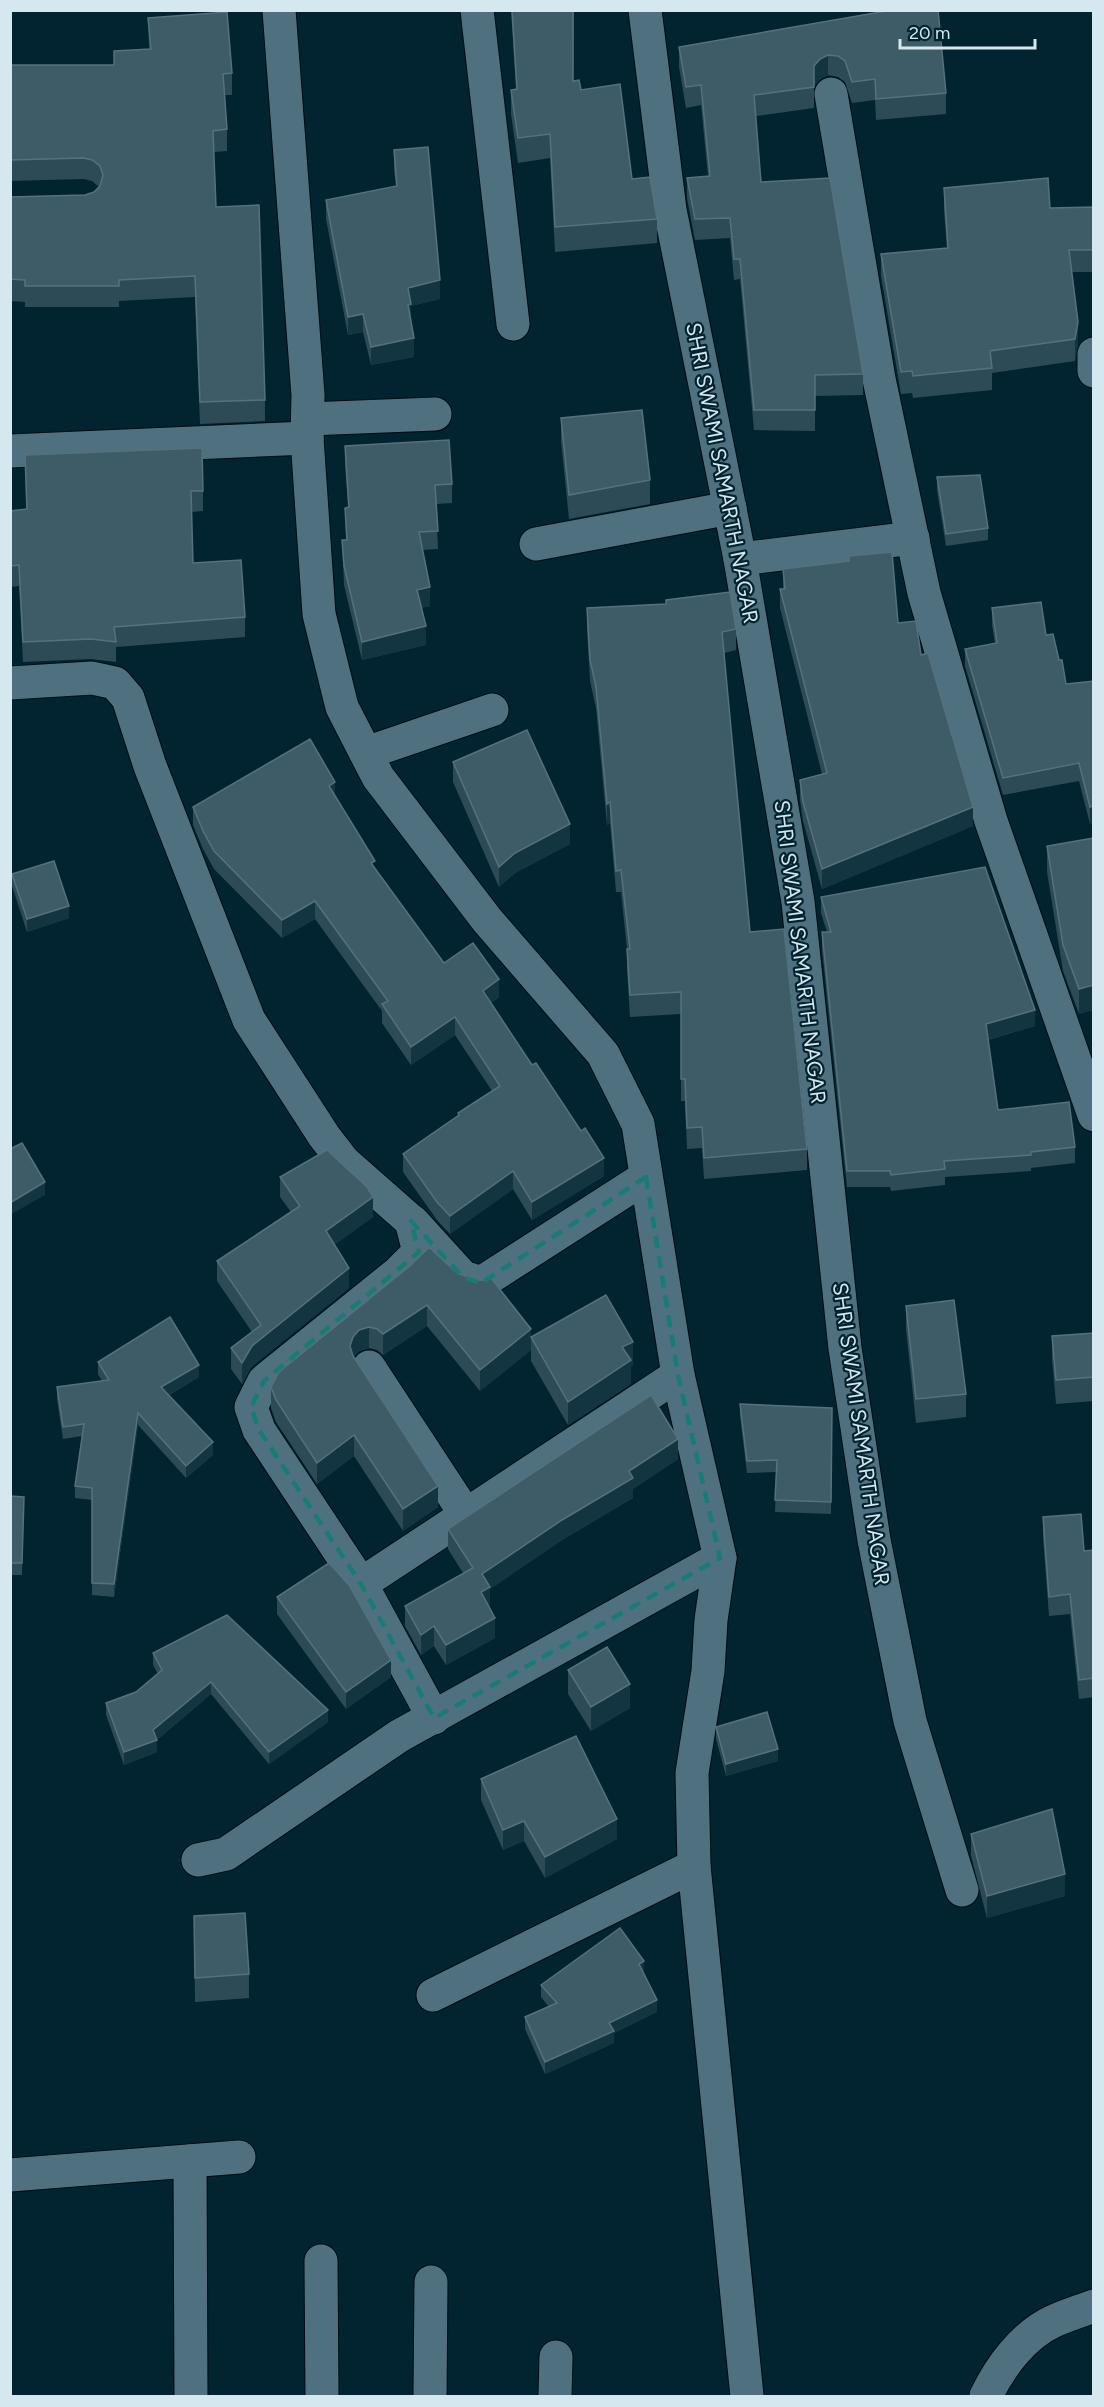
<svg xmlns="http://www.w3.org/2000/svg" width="1104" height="2407" viewBox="0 0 1104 2407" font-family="Figtree,sans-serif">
	<rect width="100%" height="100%" fill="#022330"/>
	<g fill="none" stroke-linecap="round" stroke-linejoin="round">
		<!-- minor casing -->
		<g stroke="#000c14" stroke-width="35">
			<g id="minor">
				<polyline points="279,10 308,395 307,438 319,614 342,707 378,777 487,920 603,1054 638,1124 678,1375 720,1558 711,1620 708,1671 692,1773 694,1866 747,2396"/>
				<polyline points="477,10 513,324"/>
				<polyline points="645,10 670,210 740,559 798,902 845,1348 874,1540 910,1721 962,1890"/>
				<polyline points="831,94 879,379 924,593 991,821 1094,1115"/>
				<polyline points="1094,354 1094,371"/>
				<polyline points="308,419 435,414"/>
				<polyline points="10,451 307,438"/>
				<polyline points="536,544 730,508"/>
				<polyline points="740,559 913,538"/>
				<polyline points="10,683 92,678 115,683 128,698 150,766 249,1020 324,1136 344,1162 411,1221 419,1252 399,1272 264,1381 251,1407 259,1430 361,1584 434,1718"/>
				<polyline points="366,753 492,710"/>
				<polyline points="413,1222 463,1277 481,1283 646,1177"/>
				<polyline points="369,1367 466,1515"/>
				<polyline points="361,1584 678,1375"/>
				<polyline points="198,1860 226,1854 399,1736 720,1558"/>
				<polyline points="433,1995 694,1866"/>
				<polyline points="190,2161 191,2396"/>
				<polyline points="10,2175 239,2157"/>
				<polyline points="321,2261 322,2396"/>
				<polyline points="430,2396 431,2282"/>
				<polyline points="555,2396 556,2357"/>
				<path d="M986 2396C1000 2367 1023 2335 1054 2321 1067 2315 1080 2311 1094 2306"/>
			</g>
		</g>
		<!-- minor -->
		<use href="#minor" stroke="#4f717f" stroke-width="33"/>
	</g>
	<!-- wall -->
	<g fill="#2c4b57">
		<polygon points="511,10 574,10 573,81 581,90 632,179 657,219 657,243 555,252 550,158 518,163 511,114 511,90 516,89"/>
		<polygon points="892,10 946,93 946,114 876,120 875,100 852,103 845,82 838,77 828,75 820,79 814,86 814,108 756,116 761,182 863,374 863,395 815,396 815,431 754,430 740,279 734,280 730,238 695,240 687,198 687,178 708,176 701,105 686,108 679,67 679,47"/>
		<polygon points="148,18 232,73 232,95 225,95 227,129 227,151 214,152 216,207 265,400 265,421 200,424 195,297 119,301 119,307 25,307 25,302 10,301 10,197 85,195 94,192 99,187 92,181 84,179 10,181 10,65 114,65 114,51 149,49"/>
		<polygon points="394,150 440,299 411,306 411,322 414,357 371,365 363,332 348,335 326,219 326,200 396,187 394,169"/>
		<polygon points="944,188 1050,208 1094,207 1094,272 1072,272 1078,344 1075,361 992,373 992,390 913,398 912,393 901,394 881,276 881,254 947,249 944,210"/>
		<polygon points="561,418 650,480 650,504 569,519 561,441"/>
		<polygon points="345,446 452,484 452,503 436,504 438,549 422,550 430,606 421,608 426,645 362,660 344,585 342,540 346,540 345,508 348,507 345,465"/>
		<polygon points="25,455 203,491 203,511 191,512 193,563 245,617 245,637 116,647 116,662 91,659 23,662 19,586 10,587 10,511 26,509"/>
		<polygon points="937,477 988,528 988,540 946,546 937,490"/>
		<polygon points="783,569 898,623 921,655 973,826 822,889 803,821 800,799 800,780 822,774 780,608 780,589 783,589"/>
		<polygon points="587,608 736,629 736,650 724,653 750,932 807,1149 807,1170 704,1179 702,1148 687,1149 685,1101 681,1101 681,1014 630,1017 627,970 627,949 621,892 616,892 610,823 607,825 596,708 590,681 587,629"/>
		<polygon points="992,608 1046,635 1059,660 1066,684 1094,681 1094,824 1090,824 1079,781 1003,795 965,666 965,649 995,644 992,625"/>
		<polygon points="453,762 570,844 515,873 499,887 453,782"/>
		<polygon points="335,796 375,868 444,963 499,997 491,1003 604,1176 532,1220 513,1189 450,1234 437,1220 403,1172 403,1154 458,1116 458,1113 492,1091 455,1035 411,1065 382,1023 382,1011 315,919 282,938 214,869 203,849 193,825 193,807"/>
		<polygon points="1094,838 1094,1011 1093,1010 1079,1014 1063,971 1047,872 1047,846"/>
		<polygon points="12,874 69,918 27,932 12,886"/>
		<polygon points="821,897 1035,1026 988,1040 998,1110 1075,1147 1075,1163 1031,1168 1031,1171 945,1177 945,1185 891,1191 890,1187 847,1187 822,949 822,932 827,932 821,913"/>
		<polygon points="280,1177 373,1217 334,1245 349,1288 252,1366 242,1384 231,1369 231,1348 252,1332 217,1281 217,1261 291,1212 280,1197"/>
		<polygon points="457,1273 531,1337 633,1365 631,1366 631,1384 568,1425 531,1361 531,1350 480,1391 427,1326 383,1355 377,1350 369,1348 359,1351 354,1357 438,1507 403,1531 354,1456 317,1484 276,1422 271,1408 271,1387"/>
		<polygon points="906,1306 966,1394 966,1417 916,1423 906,1329"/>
		<polygon points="1094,1333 1094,1401 1056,1404 1052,1359 1052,1336"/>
		<polygon points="98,1362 199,1377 169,1395 213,1455 186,1478 138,1425 114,1597 92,1595 92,1500 75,1498 75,1486 82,1436 63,1439 57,1399 57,1387 102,1381 98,1374"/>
		<polygon points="740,1404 832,1408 831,1514 775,1512 776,1472 747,1473 740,1416"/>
		<polygon points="678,1459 633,1489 633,1498 562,1540 490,1589 489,1607 495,1638 446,1665 434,1646 421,1655 405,1626 405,1606 463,1573 448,1549 448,1529"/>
		<polygon points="10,1496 24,1497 22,1575 10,1575"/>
		<polygon points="1043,1517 1084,1551 1094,1550 1094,1697 1079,1699 1070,1614 1049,1616 1043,1537"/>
		<polygon points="277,1597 391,1677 346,1709 277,1614"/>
		<polygon points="153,1653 328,1722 269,1764 211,1694 157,1740 157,1752 124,1765 106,1715 106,1703 136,1692 158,1674 153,1665"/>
		<polygon points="568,1670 630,1708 591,1731 568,1694"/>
		<polygon points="716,1727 778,1761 726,1776 716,1739"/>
		<polygon points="481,1779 617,1839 545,1878 524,1841 503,1850 481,1800"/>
		<polygon points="971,1834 1065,1896 987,1918 971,1856"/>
		<polygon points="194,1916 249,1974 249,1998 195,2002"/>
		<polygon points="644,1973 657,2012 614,2033 614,2043 545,2074 525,2029 525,2017 549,2007 541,1997 541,1985"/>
	</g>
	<!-- shaded-wall -->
	<g fill="#133441">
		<polygon points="828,55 828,75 820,79 814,87 814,66 820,59"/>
		<polygon points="440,280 440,299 411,306 411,322 408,305 408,288"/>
		<polygon points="363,314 363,332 348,335 348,317"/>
		<polygon points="1078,322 1078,344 1075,361 1075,339"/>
		<polygon points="414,338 414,357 371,365 371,347"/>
		<polygon points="430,587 430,606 417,609 417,590"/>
		<polygon points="426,626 426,645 362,660 362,642"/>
		<polygon points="335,782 335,800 329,786"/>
		<polygon points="610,802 610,823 607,825 607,804"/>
		<polygon points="1094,806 1094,824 1090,824 1090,807"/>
		<polygon points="973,807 973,826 822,889 822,869"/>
		<polygon points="570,824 570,844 515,873 499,887 499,867 515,853"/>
		<polygon points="315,901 315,919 282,938 282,920"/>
		<polygon points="69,906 69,918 27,932 27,919"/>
		<polygon points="499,979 499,997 483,1009 483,991"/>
		<polygon points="1093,985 1093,1010 1079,1014 1079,989"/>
		<polygon points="1035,1010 1035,1026 986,1040 986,1024"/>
		<polygon points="455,1017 455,1035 411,1065 411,1047"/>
		<polygon points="604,1158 604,1176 532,1220 532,1202"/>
		<polygon points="513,1171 513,1189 450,1234 450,1216"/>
		<polygon points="45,1182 45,1195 10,1215 10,1203"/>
		<polygon points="373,1197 373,1217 326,1251 326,1231"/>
		<polygon points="349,1268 349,1288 252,1366 242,1384 242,1363 252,1346"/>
		<polygon points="427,1305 427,1326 383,1355 383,1334"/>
		<polygon points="369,1327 369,1348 359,1351 353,1358 350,1346 353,1337 359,1330"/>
		<polygon points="531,1329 531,1350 480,1391 480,1370"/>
		<polygon points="633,1342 633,1365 631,1366 631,1384 568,1425 568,1402 622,1347"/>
		<polygon points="199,1365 199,1377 161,1399 161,1387"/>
		<polygon points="138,1413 138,1425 114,1597 114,1584"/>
		<polygon points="354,1435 354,1456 317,1484 317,1463"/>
		<polygon points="678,1439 678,1459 633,1489 633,1498 562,1540 490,1589 490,1607 481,1613 482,1574 629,1471"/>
		<polygon points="213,1442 213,1455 186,1478 186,1466"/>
		<polygon points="438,1486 438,1507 403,1531 403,1509"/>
		<polygon points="495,1618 495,1638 446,1665 446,1645"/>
		<polygon points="434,1626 434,1646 421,1655 421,1635"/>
		<polygon points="391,1660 391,1677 346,1709 346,1692"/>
		<polygon points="211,1682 211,1694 157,1740 157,1752 124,1765 124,1752 153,1730"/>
		<polygon points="630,1684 630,1708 591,1731 591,1707"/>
		<polygon points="328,1710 328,1722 269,1764 269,1752"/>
		<polygon points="778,1749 778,1761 726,1776 726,1764"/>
		<polygon points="617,1819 617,1839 545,1878 545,1857"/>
		<polygon points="524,1821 524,1841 503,1850 503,1830"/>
		<polygon points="1065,1874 1065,1896 987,1918 987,1896"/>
		<polygon points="644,1961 644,1973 639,1964"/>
		<polygon points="657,2000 657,2012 614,2033 614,2043 545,2074 545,2062 609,2023"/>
	</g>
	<!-- building -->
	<g fill="#3e5c68" stroke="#56717d" stroke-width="1.5">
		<polygon points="512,10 573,10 573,81 579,80 581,90 620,84 632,179 650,177 657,219 555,227 550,134 518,138 511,90 517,89"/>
		<polygon points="892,10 938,10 946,93 876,99 875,79 852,82 845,61 838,56 828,55 820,59 814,66 814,87 754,95 761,182 830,178 863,374 815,375 815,410 754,410 740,259 734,259 730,218 695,219 687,178 710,176 701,85 686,87 679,47"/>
		<polygon points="227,12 232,73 223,74 227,129 213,131 216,207 259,205 265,400 200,402 195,276 119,280 119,286 25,286 25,280 10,279 10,197 85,195 94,192 100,186 103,175 100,166 92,160 84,158 10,160 10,65 114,65 114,51 151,49 148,18"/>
		<polygon points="428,147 440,280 408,288 411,304 408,305 414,338 371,347 363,314 348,317 326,200 397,186 394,150"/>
		<polygon points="1048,178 1050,208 1094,207 1094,250 1069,250 1078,322 1075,339 990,351 992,368 913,376 912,371 901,372 881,254 948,248 944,188"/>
		<polygon points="642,410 650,480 569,495 561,418"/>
		<polygon points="449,440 452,484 435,485 438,531 419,532 430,587 417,590 426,626 362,642 344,566 342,540 347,540 345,508 349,507 345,446"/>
		<polygon points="202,448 203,491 191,491 193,563 241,560 245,617 114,627 116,642 91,639 23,642 19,565 10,566 10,511 27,509 25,455"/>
		<polygon points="980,475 988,528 946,534 937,477"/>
		<polygon points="892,552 898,623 916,621 921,655 928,653 973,807 822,869 803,802 800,780 827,773 780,589 785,589 783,569 849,561 849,556"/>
		<polygon points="730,592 736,629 722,632 750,932 784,929 807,1149 704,1158 702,1127 687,1128 685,1079 681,1079 681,992 630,995 627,949 630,949 621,870 616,871 610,802 607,804 596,687 590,660 587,608 666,604 666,600"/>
		<polygon points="1041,602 1046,635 1053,634 1059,660 1062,660 1066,684 1094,681 1094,806 1090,807 1079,763 1003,778 965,649 997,643 992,608"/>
		<polygon points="527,730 570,824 515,853 499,867 453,762"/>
		<polygon points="310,739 335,782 329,786 375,861 371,863 444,963 473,943 499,979 483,991 532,1065 536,1063 581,1131 585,1128 604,1158 532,1202 513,1171 450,1216 437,1202 403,1154 459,1115 458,1113 500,1086 455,1017 411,1047 382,1004 388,1001 315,901 282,920 214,851 203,831 193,807"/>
		<polygon points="1094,838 1094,986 1093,985 1079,989 1063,945 1047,846"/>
		<polygon points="54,861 69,906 27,919 12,874"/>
		<polygon points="985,867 1035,1010 986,1024 998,1110 1069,1102 1075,1147 1031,1152 1031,1155 944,1161 945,1169 891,1175 890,1171 847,1171 822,932 831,932 821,897"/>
		<polygon points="22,1143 45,1182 10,1203 10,1149"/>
		<polygon points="327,1150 367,1187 373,1197 326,1231 349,1268 252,1346 242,1363 231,1348 261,1325 217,1261 300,1206 280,1177"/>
		<polygon points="429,1247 457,1273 476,1280 484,1280 491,1278 531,1329 480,1370 427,1305 383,1334 377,1329 369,1327 359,1330 353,1337 350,1346 353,1356 438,1486 403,1509 354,1435 317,1463 276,1400 271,1387 279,1372 411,1265"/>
		<polygon points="606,1295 633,1342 622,1347 631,1360 568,1402 531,1337"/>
		<polygon points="954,1300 966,1394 916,1399 906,1306"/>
		<polygon points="170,1317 199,1365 161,1387 213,1442 186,1466 138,1413 114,1584 92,1583 92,1488 75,1486 84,1424 63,1427 57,1387 109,1380 98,1362"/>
		<polygon points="1094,1333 1094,1377 1056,1380 1052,1336"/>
		<polygon points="651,1395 678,1439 629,1471 633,1478 562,1520 482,1574 490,1587 481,1592 495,1618 446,1645 434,1626 421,1635 405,1606 473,1568 448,1529"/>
		<polygon points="740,1404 832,1408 831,1502 775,1500 777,1460 747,1461"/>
		<polygon points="10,1496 24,1497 22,1563 10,1563"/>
		<polygon points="1081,1514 1084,1551 1094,1550 1094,1678 1079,1680 1070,1594 1049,1597 1043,1517"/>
		<polygon points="329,1563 349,1585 391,1660 346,1692 277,1597"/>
		<polygon points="227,1615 328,1710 269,1752 211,1682 153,1730 157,1740 124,1752 106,1703 136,1692 162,1670 153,1653"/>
		<polygon points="607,1647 630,1684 591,1707 568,1670"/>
		<polygon points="767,1712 778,1749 726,1764 716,1727"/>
		<polygon points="576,1736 617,1819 545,1857 524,1821 503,1830 481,1779"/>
		<polygon points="1052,1809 1065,1874 987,1896 971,1834"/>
		<polygon points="245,1913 249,1974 195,1978 194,1916"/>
		<polygon points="620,1928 644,1961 639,1964 657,2000 609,2023 614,2031 545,2062 525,2017 557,2003 541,1985"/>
	</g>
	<!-- marked area -->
	<path fill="none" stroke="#197c74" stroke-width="4.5" stroke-dasharray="12 8" stroke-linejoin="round" d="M646 1177 678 1375 720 1558 434 1718 361 1584 259 1430 251 1407 264 1381 419 1252 411 1221 463 1277 481 1283Z"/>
	<g text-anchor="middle" stroke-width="4.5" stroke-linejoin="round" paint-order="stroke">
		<!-- street labels -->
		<g font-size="21" fill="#d5e7ef" stroke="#022330">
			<text transform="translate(722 473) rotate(79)" y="7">SHRI SWAMI SAMARTH NAGAR</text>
			<text transform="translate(800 952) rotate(83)" y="7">SHRI SWAMI SAMARTH NAGAR</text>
			<text transform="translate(861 1434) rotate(82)" y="7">SHRI SWAMI SAMARTH NAGAR</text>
		</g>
	</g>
	<!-- border -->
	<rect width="1104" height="2407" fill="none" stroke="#d5e7ef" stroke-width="24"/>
	<!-- scale -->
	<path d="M900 39v9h135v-9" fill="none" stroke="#d5e7ef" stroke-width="3"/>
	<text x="909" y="39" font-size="18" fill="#d5e7ef" stroke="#022330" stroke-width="4.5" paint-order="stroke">20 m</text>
</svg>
